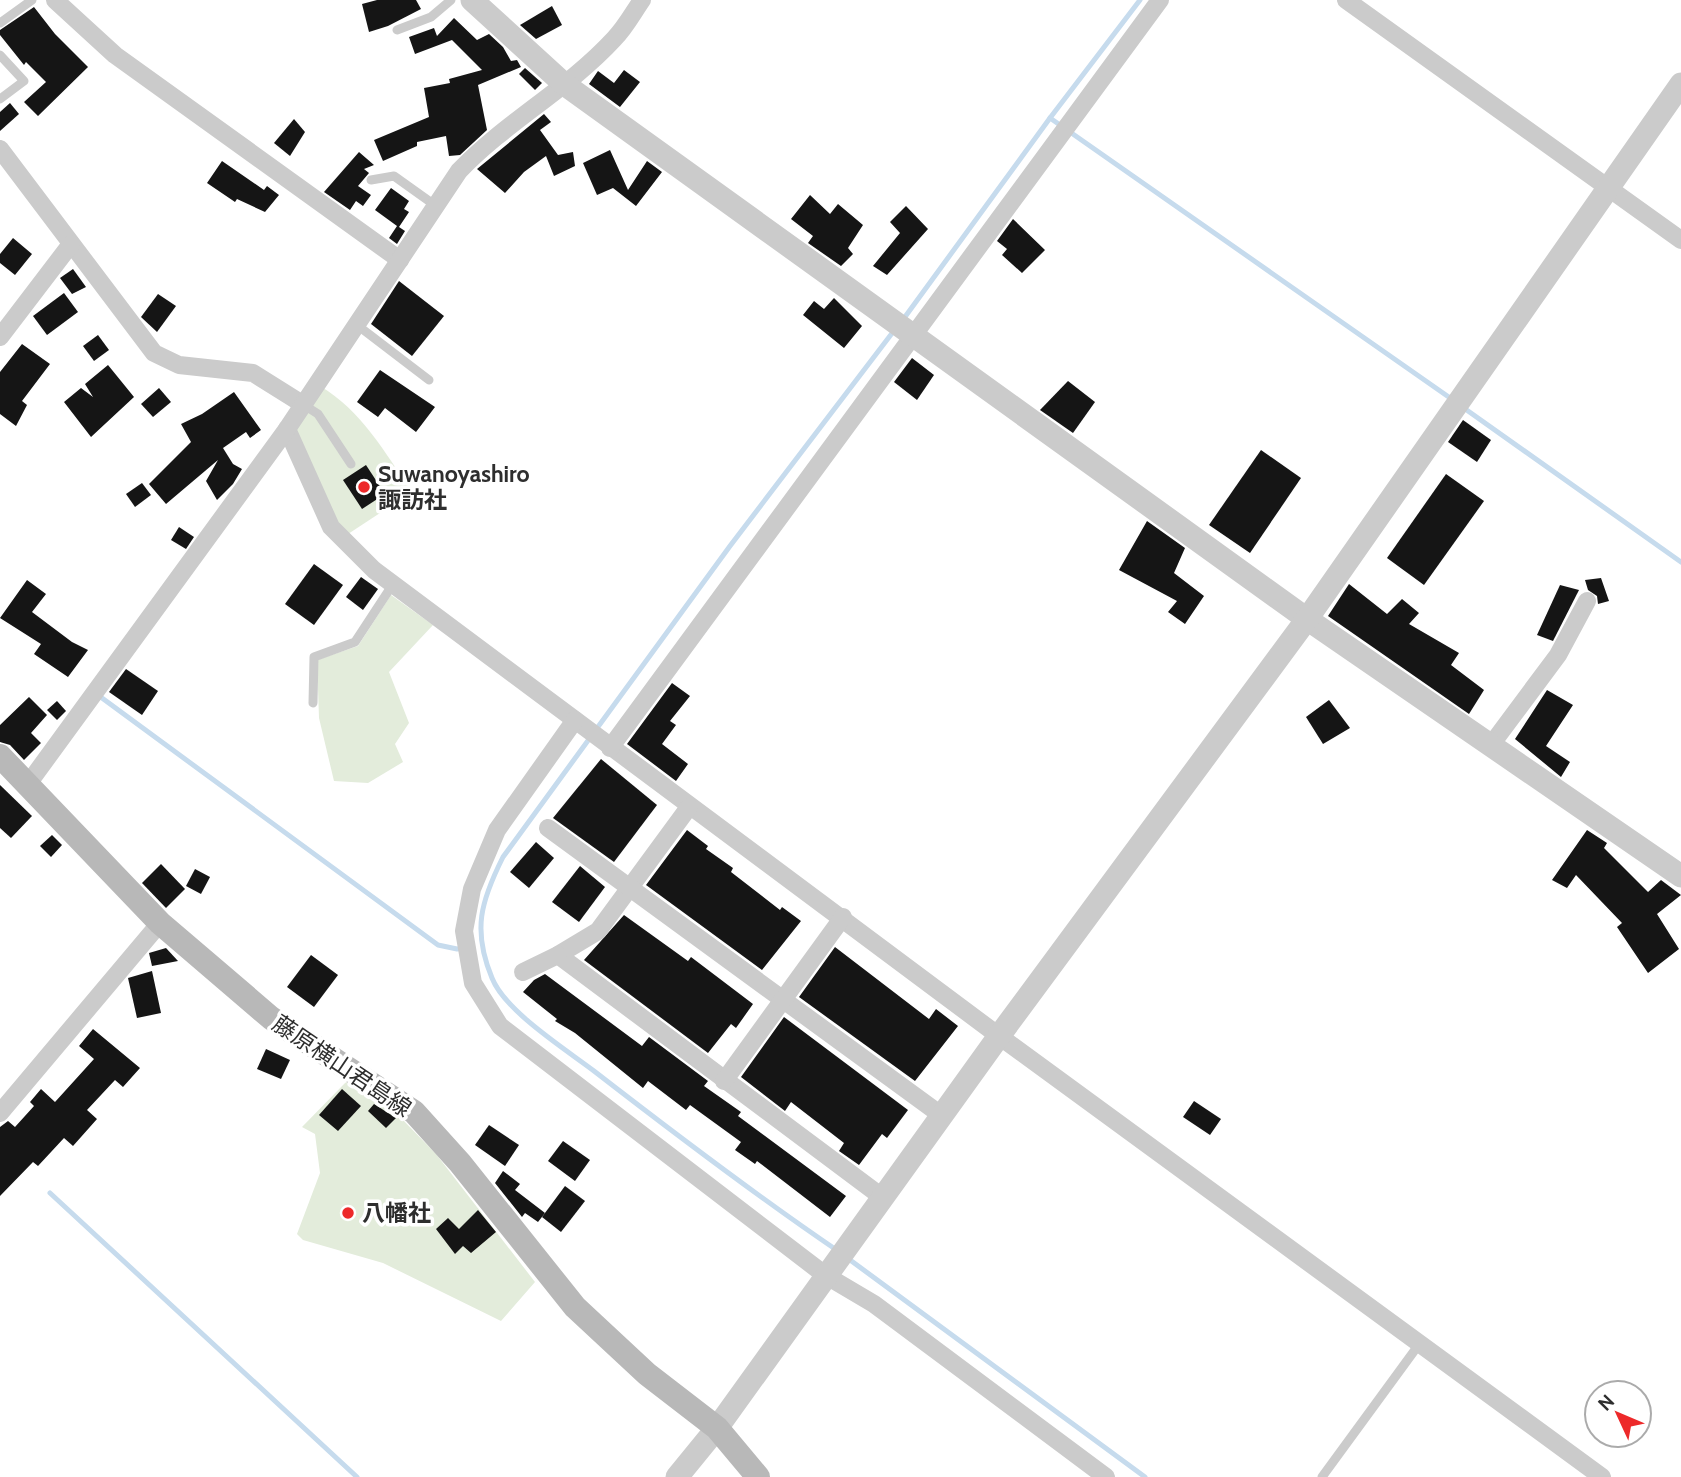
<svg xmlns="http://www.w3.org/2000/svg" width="1681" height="1477" viewBox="0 0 1681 1477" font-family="Cabin,'Noto Sans JP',sans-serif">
	<rect width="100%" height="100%" fill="#fff"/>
	<!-- green -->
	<g fill="#e3ecdb">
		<path d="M320 386C361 410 386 454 412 492L345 536 289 429Z"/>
		<polygon points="391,595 433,625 389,672 409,723 395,744 403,762 368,783 334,781 319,718 317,660 358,646"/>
		<polygon points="346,1082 403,1120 436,1154 535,1282 501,1321 383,1263 303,1240 297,1234 320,1173 315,1134 302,1127"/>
	</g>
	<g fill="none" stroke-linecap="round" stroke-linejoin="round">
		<!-- stream -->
		<g stroke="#c6dbed" stroke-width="5">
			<polyline points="1140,0 1050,118 1453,400"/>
			<polyline points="902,321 1050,118"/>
			<polyline points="1461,406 1681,562"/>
			<polyline points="102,698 438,945 457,949 465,948"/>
			<polyline points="50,1193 357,1477"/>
			<path d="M838 1251C754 1194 674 1133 594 1071 565 1049 505 1011 492 978 472 930 481 901 503 857L730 546 896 328"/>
			<polyline points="846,1257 1145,1477"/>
		</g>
	</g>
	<!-- building -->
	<g fill="#151515">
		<polygon points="377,0 416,0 421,9 388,26 369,32 362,4"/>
		<polygon points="552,6 562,25 536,39 520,25"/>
		<polygon points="34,7 55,34 88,67 38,116 24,102 46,82 26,62 24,65 0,35 0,30"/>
		<polygon points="454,18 477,40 489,34 503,47 511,61 517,60 521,67 478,85 487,130 460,155 449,156 446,136 417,142 417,146 383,161 374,140 429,117 424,88 450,83 449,79 482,70 452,40 415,54 409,37 434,28 437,36"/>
		<polygon points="525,68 542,83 535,90 519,74"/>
		<polygon points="624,70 640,82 620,107 589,84 598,71 614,83"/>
		<polygon points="10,103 19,114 0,131 0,112"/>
		<polygon points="544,114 551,122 540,130 558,155 573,152 575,166 554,176 546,156 524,172 505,193 477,169"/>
		<polygon points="294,119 305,132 290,156 274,143"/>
		<polygon points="610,150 628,190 647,161 662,172 636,206 613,188 597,195 583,163"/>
		<polygon points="359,152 374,165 364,169 369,173 358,186 371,195 363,206 356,201 350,210 324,192"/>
		<polygon points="222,161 264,190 267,186 279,195 265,212 237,199 235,202 207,183"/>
		<polygon points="391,188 409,201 404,209 409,212 399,227 405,231 397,244 389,238 397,226 375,210"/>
		<polygon points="810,195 830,214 838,204 863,225 848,248 853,254 841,266 808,243 813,236 791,219"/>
		<polygon points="906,206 928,229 887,275 873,266 900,233 890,222"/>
		<polygon points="1013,219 1045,250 1022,273 1002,255 1007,249 997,241"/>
		<polygon points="13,238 32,254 15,275 0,263 0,254"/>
		<polygon points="73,269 86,287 72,294 60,278"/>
		<polygon points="399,281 444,316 412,356 371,324"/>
		<polygon points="64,293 78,312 47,335 33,316"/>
		<polygon points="158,294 176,306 157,332 141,317"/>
		<polygon points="834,298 862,326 844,348 803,315 814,301 824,309"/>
		<polygon points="98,335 109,350 94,361 83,346"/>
		<polygon points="22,344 50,364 22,401 27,405 16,426 0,414 0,372"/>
		<polygon points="912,358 934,375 917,400 894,382"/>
		<polygon points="108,365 134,397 91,437 64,402 81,388 93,397 85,384"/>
		<polygon points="380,370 435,407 416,432 385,408 378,417 357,402"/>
		<polygon points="1068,381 1095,402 1073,433 1040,410"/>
		<polygon points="159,388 171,402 153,417 141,404"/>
		<polygon points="234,392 261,430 250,438 246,432 223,448 233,464 242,469 233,484 217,500 206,481 218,460 166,504 149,484 191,442 181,424 202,414"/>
		<polygon points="1463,420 1491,440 1477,462 1448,442"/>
		<polygon points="1261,450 1301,478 1250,553 1209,525"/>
		<polygon points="366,465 385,494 362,509 343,480"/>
		<polygon points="1446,474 1484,501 1424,585 1387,558"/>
		<polygon points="142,483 151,495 135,507 126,494"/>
		<polygon points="1147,521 1185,548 1174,573 1204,596 1185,624 1168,612 1177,601 1119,570"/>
		<polygon points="179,527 194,537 186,549 171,540"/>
		<polygon points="314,564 343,585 314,625 285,604"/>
		<polygon points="361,577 378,589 363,610 346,597"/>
		<polygon points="1601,578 1609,601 1598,604 1597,596 1588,590 1585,580"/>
		<polygon points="27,580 46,594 32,612 72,642 88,650 68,677 34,654 41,644 0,618"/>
		<polygon points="1349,584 1387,614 1402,599 1419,613 1409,624 1459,653 1451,665 1484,690 1469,714 1328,616"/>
		<polygon points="1560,585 1579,590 1553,641 1537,635"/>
		<polygon points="126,669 158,691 142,715 109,692"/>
		<polygon points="672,683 690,696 670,721 676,725 662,744 688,764 676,781 627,744"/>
		<polygon points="1547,690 1573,705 1546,746 1570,762 1561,777 1515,739"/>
		<polygon points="29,697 47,715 31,733 41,743 24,760 10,745 0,742 0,725"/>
		<polygon points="1329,700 1350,728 1323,744 1306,717"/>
		<polygon points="57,701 66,711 57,720 47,710"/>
		<polygon points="601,759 657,805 614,862 553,818"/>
		<polygon points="0,785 32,816 11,838 0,828"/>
		<polygon points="687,830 708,846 706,849 733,868 731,872 780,910 782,907 801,921 762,970 646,885"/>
		<polygon points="1587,830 1607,843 1604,848 1648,892 1661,880 1681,895 1657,914 1679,949 1648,973 1617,927 1622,923 1576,875 1567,888 1552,880"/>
		<polygon points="52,835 62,845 51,857 40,846"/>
		<polygon points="536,842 554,858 529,888 510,872"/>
		<polygon points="161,864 185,889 166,908 142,883"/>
		<polygon points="580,866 605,887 579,922 552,902"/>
		<polygon points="195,869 210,877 201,894 186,886"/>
		<polygon points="624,915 688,961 691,957 753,1004 736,1028 731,1024 708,1053 584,960"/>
		<polygon points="835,947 929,1019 936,1009 958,1026 915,1081 799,997"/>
		<polygon points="166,948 178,961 152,966 149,953"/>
		<polygon points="311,955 338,975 314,1007 287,987"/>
		<polygon points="152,971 161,1013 137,1018 128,978"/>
		<polygon points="545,974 642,1046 649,1037 708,1081 704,1086 741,1112 738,1116 846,1196 830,1217 757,1161 755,1164 735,1150 741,1142 690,1105 686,1110 648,1081 643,1088 575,1033 555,1021 557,1019 523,992 534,980"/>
		<polygon points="784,1017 908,1110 887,1138 882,1134 859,1165 839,1151 844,1143 791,1102 785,1111 741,1077"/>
		<polygon points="93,1029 140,1068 123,1087 115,1080 87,1110 97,1119 73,1146 64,1138 38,1166 33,1162 0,1196 0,1127 8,1121 15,1127 34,1106 30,1102 41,1089 55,1102 94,1059 79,1046"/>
		<polygon points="266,1049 290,1060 281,1079 257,1069"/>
		<polygon points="342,1089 361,1106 338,1131 319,1115"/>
		<polygon points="1194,1101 1221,1119 1210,1135 1183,1117"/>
		<polygon points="374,1104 396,1118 386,1128 368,1111"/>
		<polygon points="489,1125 519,1145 505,1166 475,1145"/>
		<polygon points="563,1141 590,1160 575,1181 548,1161"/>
		<polygon points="503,1171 520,1184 515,1190 545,1213 538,1222 525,1213 522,1217 495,1183"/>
		<polygon points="565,1186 585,1201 561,1232 542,1217"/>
		<polygon points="478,1210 496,1232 471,1253 463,1246 455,1254 436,1229 448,1218 459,1229"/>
	</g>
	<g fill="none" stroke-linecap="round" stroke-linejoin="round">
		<!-- service -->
		<g stroke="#cbcbcb" stroke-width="9">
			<polyline points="0,23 32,0"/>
			<polyline points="397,30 431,17 451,0"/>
			<polyline points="0,55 24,81 0,99"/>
			<polyline points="371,180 394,176 436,206"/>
			<polyline points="357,325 429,380"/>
			<polyline points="304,405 318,414 351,464"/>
			<polyline points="313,703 314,657 355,642 393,584"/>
			<polyline points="1322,1477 1420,1343"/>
		</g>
		<!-- minor -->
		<g stroke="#cbcbcb" stroke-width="18">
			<polyline points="55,0 115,55 400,260"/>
			<polyline points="1346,0 1681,240"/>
			<polyline points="0,149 154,353 179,365 253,373 304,405"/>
			<polyline points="0,337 71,244"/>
			<polyline points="287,429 331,527 374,570 999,1036 1602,1477"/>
			<polyline points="575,720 497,830 472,889 464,931 473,983 500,1026 825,1275 874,1304 1106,1477"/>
			<polyline points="1491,745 1558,655 1587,601"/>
			<polyline points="610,748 1160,0"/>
			<path d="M28 784 287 429 459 171C507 121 568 89 614 39 625 28 633 13 642 0"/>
			<polyline points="689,807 598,931 558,955 882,1197"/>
			<polyline points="548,828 941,1115"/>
			<polyline points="523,972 558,955"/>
			<polyline points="724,1081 843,917"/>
			<polyline points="0,1113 160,923"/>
		</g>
		<!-- tertiary -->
		<g stroke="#cbcbcb" stroke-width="23">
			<polyline points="472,0 564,84 1307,619 1681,876"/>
			<polyline points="677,1477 717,1428 999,1036 1307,619 1681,84"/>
		</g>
		<!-- secondary -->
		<polyline stroke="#b8b8b8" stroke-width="24" points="0,756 160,923 271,1018 414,1112 460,1163 575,1307 647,1374 717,1428 758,1477"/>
	</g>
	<!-- markers -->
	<g fill="#ed292a" stroke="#fff" stroke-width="2.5">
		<circle cx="364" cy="487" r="7"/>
		<circle cx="348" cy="1213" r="7"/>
	</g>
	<g text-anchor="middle" stroke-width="7" stroke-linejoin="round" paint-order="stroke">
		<!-- poi labels -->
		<g font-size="23" font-weight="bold" fill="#2e2e2e" stroke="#fff" text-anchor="start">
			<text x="378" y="482">Suwanoyashiro<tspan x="378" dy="26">諏訪社</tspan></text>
			<text x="362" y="1221">八幡社</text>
		</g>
		<!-- street labels -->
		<g font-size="23" fill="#2e2e2e" stroke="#fff">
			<text transform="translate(342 1066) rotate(34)" y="8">藤原横山君島線</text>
		</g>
	</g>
	<!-- north arrow -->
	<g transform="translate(1618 1414) rotate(314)"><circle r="33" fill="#ffffff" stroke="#ababab" stroke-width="2"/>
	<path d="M0-5L12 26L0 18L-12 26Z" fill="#ed292a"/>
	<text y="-10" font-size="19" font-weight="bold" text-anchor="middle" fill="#2e2e2e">N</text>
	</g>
</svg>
